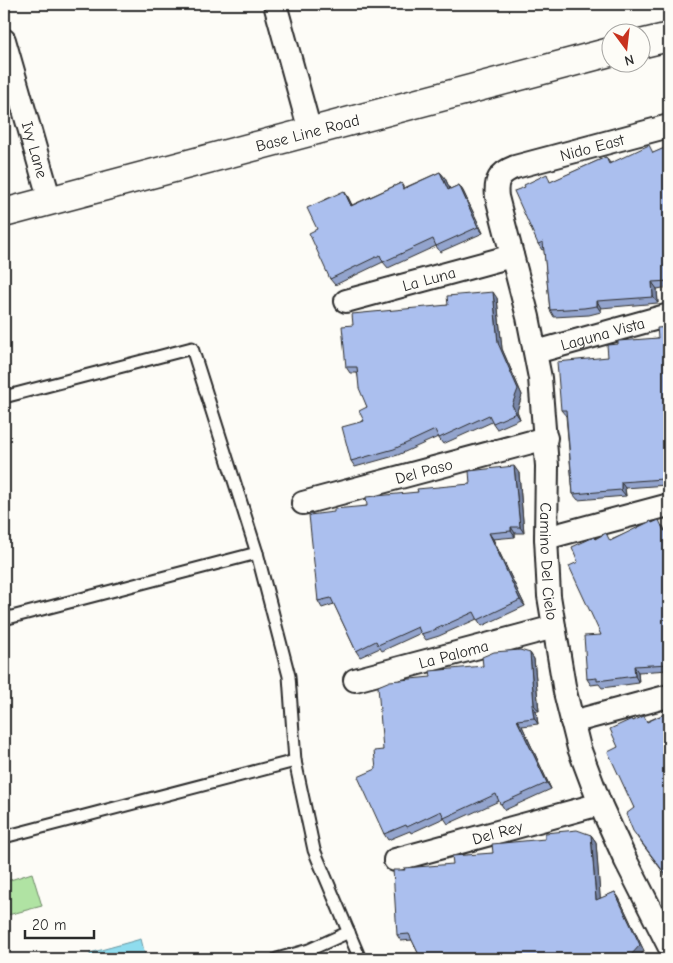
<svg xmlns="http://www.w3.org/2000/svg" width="673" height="963" viewBox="0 0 673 963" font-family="'Comic Neue',sans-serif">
	<rect width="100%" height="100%" fill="#fdfcf7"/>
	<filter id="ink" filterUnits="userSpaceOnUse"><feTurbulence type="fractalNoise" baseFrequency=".02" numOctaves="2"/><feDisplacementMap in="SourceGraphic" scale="10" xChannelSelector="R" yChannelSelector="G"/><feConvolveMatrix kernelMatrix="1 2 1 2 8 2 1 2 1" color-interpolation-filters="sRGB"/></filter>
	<g filter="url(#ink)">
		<!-- green -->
		<polygon fill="#b0e3a3" stroke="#6e8767" points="32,873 42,906 4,916 4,882"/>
		<!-- water -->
		<polygon fill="#8fdcee" stroke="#6795a0" points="141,939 146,959 91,959 90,953"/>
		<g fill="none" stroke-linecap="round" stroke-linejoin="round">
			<!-- service casing -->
			<g stroke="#2b2b2b" stroke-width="15">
				<g id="service">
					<polyline points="4,397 192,348 257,553 289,676 295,761 314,850 360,959"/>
					<polyline points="4,619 257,553"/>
					<polyline points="4,837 295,761"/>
					<polyline points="277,959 309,950 349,932"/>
				</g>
			</g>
			<!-- minor casing -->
			<g stroke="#2b2b2b" stroke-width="26">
				<g id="minor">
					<polyline points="275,4 310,131"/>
					<path id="s1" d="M4 40 50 201"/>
					<path id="s2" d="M669 126 515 167C499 173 495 181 497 197L528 317 540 378 547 466 546 538 549 596 565 692 579 748 600 804 626 861 669 946"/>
					<path id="s3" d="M346 301 512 256"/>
					<path id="s4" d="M536 352 669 315"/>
					<path id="s5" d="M303 503 546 438"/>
					<polyline points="546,538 669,505"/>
					<path id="s6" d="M355 680 554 627"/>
					<polyline points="572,722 669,696"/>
					<path id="s7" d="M395 860 600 804"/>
				</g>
			</g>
			<!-- primary casing -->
			<g stroke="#2b2b2b" stroke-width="31">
				<g id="primary">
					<polyline points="640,44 669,37"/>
					<path id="s8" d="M4 213 610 52"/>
				</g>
			</g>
			<!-- service -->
			<use href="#service" stroke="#fdfcf7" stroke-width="11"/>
			<!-- minor -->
			<use href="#minor" stroke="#fdfcf7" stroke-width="22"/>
			<!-- primary -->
			<use href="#primary" stroke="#fdfcf7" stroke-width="28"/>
		</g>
		<!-- wall -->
		<g fill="#93a4cd" stroke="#2b2b2b">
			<polygon points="669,146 669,287 657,289 658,303 601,308 601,312 589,315 554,317 550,310 544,249 542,250 538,244 551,182 606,157 610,163 654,153"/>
			<polygon points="440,172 445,178 450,189 459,185 463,191 483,233 440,252 436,246 388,268 383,262 335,285 330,279 317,229 344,191 348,197 352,205 401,183 404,188"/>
			<polygon points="497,298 502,349 522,395 517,411 520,419 497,429 492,422 443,444 438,437 398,455 355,467 351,461 367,407 357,373 350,373 346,367 353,325 448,305"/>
			<polygon points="669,327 669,483 667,483 667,485 625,488 626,496 578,500 573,494 566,416 561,410 608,357 618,344 658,338"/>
			<polygon points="519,473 524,533 515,533 515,537 493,539 525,606 482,626 477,619 439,636 426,640 421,633 382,651 380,648 360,657 356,651 334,604 322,608 318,601 334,512 367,506 418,492 470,484"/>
			<polygon points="652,523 663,526 665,530 669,529 669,670 638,672 639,683 602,688 599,684 591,685 587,679 601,635 578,562 594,537 596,539 611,540"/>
			<polygon points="530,653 534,659 539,711 536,711 538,724 522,726 551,789 505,810 499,801 448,824 444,818 411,833 410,831 388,840 384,834 376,769 383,750 431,677 483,666"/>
			<polygon points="669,712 669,880 637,837 634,808 618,747 634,720 648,721"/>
			<polygon points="591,835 596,842 600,899 615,892 619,898 644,951 637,959 421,959 412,940 401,941 397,935 453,864 493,853"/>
		</g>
		<!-- shaded-wall -->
		<g fill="#7886a7" stroke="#2b2b2b">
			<polygon points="440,172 445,178 453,196 448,190"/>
			<polygon points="459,185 463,191 483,233 478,227"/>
			<polygon points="344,191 348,197 355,212 351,206"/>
			<polygon points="652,282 657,289 658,303 653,297"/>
			<polygon points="493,292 497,298 502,349 522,395 517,411 520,419 516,413 512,405 498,343"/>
			<polygon points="597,301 601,308 601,312 597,306"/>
			<polygon points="514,466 519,473 524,533 520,527"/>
			<polygon points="621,482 625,488 626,496 621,490"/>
			<polygon points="511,527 515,533 515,537 511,531"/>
			<polygon points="489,533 493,539 525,606 520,600"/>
			<polygon points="530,653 534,659 539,711 534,705"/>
			<polygon points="634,666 638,672 639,683 635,676"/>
			<polygon points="532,705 536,711 538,724 534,718"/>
			<polygon points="517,720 522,726 551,789 547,783"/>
			<polygon points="591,835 596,842 601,907 596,900"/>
			<polygon points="615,892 619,898 644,951 637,959 634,959 631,955"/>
		</g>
		<!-- building -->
		<g fill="#abbfee" stroke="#2b2b2b">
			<polygon points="649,145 653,153 669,146 669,281 652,282 653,297 597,301 597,306 584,308 550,310 543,242 538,244 514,191 525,187 524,185 547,174 550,182 606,157 609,164"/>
			<polygon points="440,172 448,190 459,185 478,227 436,246 433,239 383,262 380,255 330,279 309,233 317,229 307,208 344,191 351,206 401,183 403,189"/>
			<polygon points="493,292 498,343 518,389 512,405 516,413 493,423 489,415 439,438 435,430 394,449 351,461 342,427 364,421 359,411 367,407 359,388 357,367 346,367 342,326 353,325 352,314 448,305 447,296"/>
			<polygon points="669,327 669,476 662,477 663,479 621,482 621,490 573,494 566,410 561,410 557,362 608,357 607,345 618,344 618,341 658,338 657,328"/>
			<polygon points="514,466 520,527 511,527 511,531 489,533 520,600 478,620 474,612 434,630 421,634 418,627 378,645 376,641 356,651 331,598 318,601 309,515 334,512 334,509 367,506 366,497 418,492 417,489 470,484 469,471"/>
			<polygon points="659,520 664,531 669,529 669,664 634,666 635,676 597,681 597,678 587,679 584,636 601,635 569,566 578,562 572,547 594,537 595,539 606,533 610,541 651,521 652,523"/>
			<polygon points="520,650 530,653 534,705 532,705 534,718 517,720 547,783 500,804 496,794 444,818 441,811 407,827 406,825 384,834 358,777 376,769 374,751 383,750 378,686 390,681 431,677 430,671 483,666 482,657 494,652"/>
			<polygon points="669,712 669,873 666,875 633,831 626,814 634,808 608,752 618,747 610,729 632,719 633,721 644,716 647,722"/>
			<polygon points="577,830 591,835 596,900 615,892 640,945 631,955 621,959 601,959 601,958 598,959 421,959 409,934 397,935 393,870 405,870 404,868 453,864 452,856 493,853 492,844 545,839 545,833"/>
		</g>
	</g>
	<g text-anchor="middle" stroke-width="4.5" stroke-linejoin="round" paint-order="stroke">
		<!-- street labels -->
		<g font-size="16" fill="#2b2b2b" stroke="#fdfcf7">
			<text dy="6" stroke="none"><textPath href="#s8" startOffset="314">Base Line Road</textPath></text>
			<text transform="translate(592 147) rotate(-15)" y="6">Nido East</text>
			<text dy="6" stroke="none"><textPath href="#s1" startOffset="114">Ivy Lane</textPath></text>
			<text dy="6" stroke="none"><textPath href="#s3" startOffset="86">La Luna</textPath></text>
			<text dy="6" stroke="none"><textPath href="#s4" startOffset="69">Laguna Vista</textPath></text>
			<text dy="6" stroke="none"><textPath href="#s5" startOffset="125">Del Paso</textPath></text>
			<text dy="6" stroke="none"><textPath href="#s2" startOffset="568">Camino Del Cielo</textPath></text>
			<text dy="6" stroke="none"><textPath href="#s6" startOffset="102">La Paloma</textPath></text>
			<text dy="6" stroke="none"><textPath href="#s7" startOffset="106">Del Rey</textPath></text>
		</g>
	</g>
	<!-- margin -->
	<rect width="673" height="963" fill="none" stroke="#fdfcf7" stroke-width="20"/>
	<rect x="10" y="10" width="653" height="943" fill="none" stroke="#2b2b2b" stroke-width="2" filter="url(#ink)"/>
	<!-- north arrow -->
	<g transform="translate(626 48) rotate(165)"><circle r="24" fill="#fdfcf7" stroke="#a9a8a5"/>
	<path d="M0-4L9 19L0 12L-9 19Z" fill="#c8321e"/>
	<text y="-8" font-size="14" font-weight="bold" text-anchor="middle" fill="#2b2b2b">N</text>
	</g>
	<!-- scale -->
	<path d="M25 930v8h69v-8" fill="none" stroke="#2b2b2b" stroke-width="2.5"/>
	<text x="32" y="930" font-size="15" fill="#2b2b2b" stroke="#fdfcf7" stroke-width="4" paint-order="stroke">20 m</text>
</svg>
